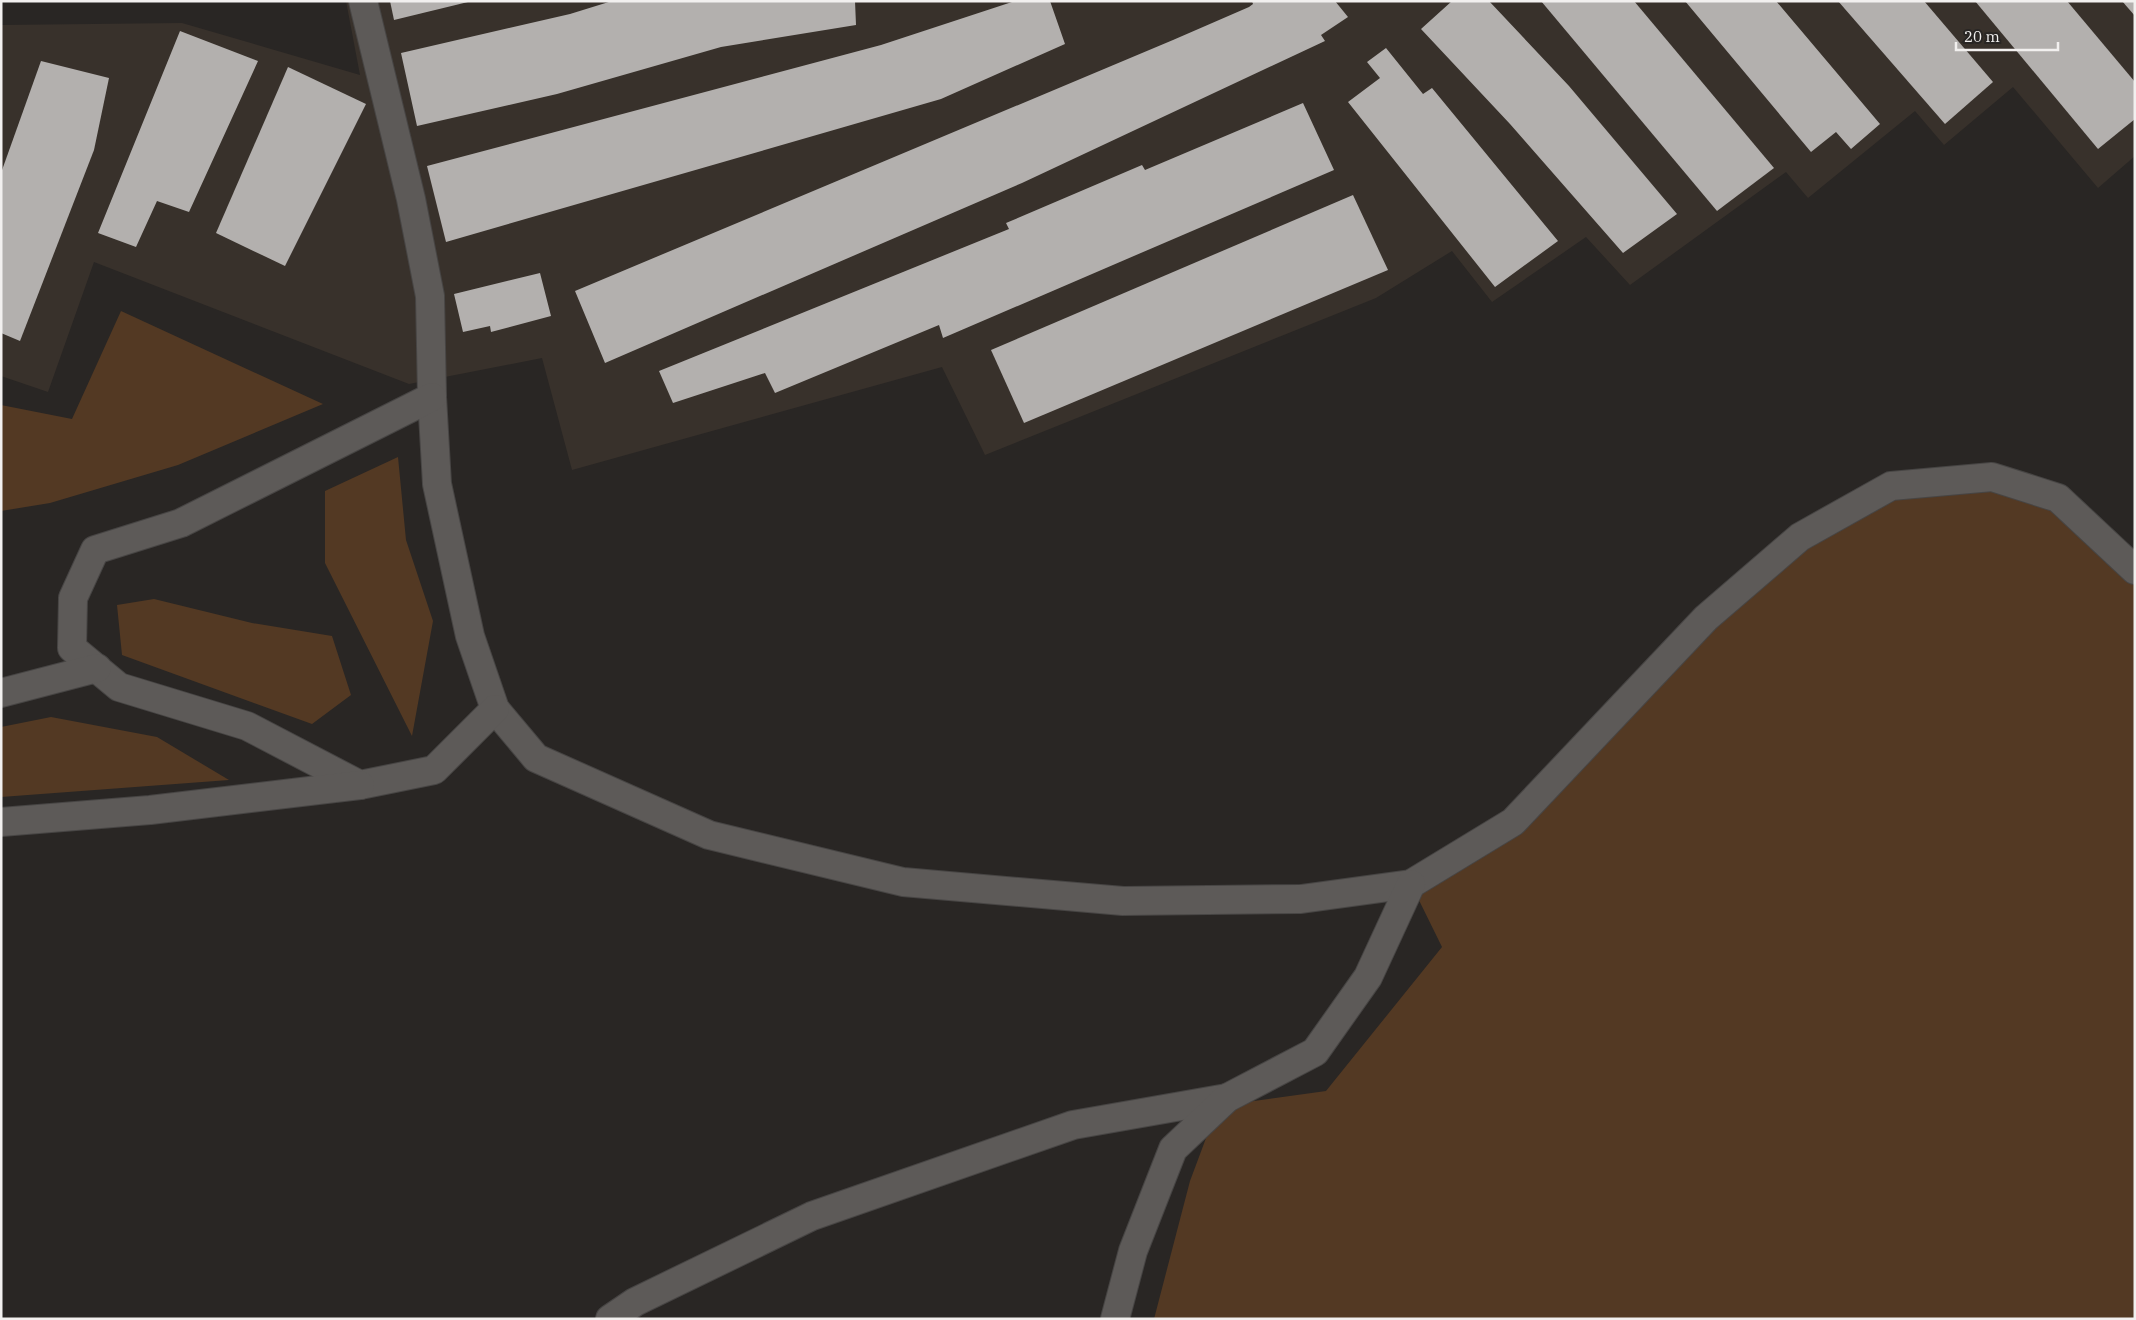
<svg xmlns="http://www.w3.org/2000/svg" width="2136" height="1320" viewBox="0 0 2136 1320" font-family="'IBM Plex Serif',serif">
	<rect width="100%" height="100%" fill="#292624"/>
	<!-- built -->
	<polygon fill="#38312b" points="346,1 2135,1 2135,156 2098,188 2013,87 1944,145 1915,111 1808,198 1786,172 1630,285 1586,237 1492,302 1452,251 1376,298 985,455 942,367 572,470 542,358 409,384 94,262 48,392 1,376 1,25 182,23 360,75"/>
	<!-- green -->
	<g fill="#533923">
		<polygon points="121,311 323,404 178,465 50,503 1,511 1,405 72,419"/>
		<polygon points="398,457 406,540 433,621 412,736 325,563 325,491"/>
		<polygon points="1992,477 2058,498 2135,570 2135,1319 1154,1319 1190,1181 1218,1106 1326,1091 1442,947 1411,884 1513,822 1706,618 1891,486"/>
		<polygon points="154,599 252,623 332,636 351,695 312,724 122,655 117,605"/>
		<polygon points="51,717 157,737 229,780 1,797 1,727"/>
	</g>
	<!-- building -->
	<g fill="#b3b0ae">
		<polygon points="390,1 468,1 468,2 394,20"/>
		<polygon points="612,1 855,1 856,25 721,47 557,94 417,126 401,53 570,14"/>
		<polygon points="1015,1 1050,1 1065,44 941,99 446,242 427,166 881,45"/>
		<polygon points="1252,1 1335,1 1348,17 1321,35 1325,41 1022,183 605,363 575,291 1173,40 1249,7 1253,4"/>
		<polygon points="1452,1 1489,1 1569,86 1677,214 1623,253 1510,124 1421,29"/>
		<polygon points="1541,1 1634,1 1774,168 1717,211"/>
		<polygon points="1685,1 1776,1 1880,124 1851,149 1836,132 1811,152"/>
		<polygon points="1838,1 1924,1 1993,82 1945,124"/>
		<polygon points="1975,1 2067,1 2135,82 2135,119 2098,149"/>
		<polygon points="2122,1 2135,1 2135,16"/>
		<polygon points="180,31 258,61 189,212 157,201 136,247 98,233"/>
		<polygon points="1386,48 1423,94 1432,88 1558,241 1495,287 1348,102 1380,78 1367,62"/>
		<polygon points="41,61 109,78 94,150 20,341 1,333 1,173"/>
		<polygon points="288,67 366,104 285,266 216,233"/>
		<polygon points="1303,103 1334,170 943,338 939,325 775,393 765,373 673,403 659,371 1009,229 1006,223 1142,165 1145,170"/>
		<polygon points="1353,195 1388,270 1024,423 991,350"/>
		<polygon points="540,273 551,316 491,332 490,326 463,332 454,294"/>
	</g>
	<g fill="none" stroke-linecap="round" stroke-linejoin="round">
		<!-- minor casing -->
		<g stroke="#474544" stroke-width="30">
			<g id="minor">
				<polyline points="363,1 411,199 430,296 432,397 437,484 470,636 495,709 536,758 709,835 903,882 1123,901 1301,899 1411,884 1513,822 1706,618 1800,537 1891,486 1992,477 2058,498 2135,570"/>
				<polyline points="432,397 181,523 95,550 73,598 72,648 119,687 247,726 360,785 434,770 495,709"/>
				<polyline points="1,693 97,668"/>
				<polyline points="1,822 150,810 360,785"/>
				<polyline points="610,1319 635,1302 812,1216 1073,1125 1227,1098"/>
				<polyline points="1115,1319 1133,1251 1173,1149 1227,1098 1315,1052 1368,977 1411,884"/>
			</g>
		</g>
		<!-- minor -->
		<use href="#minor" stroke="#5d5a58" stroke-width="28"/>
	</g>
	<!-- border -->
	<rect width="2136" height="1320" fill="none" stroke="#f2f0ef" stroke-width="5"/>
	<!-- scale -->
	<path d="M1956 42v8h102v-8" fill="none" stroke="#f2f0ef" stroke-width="2.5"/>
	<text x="1964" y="42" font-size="15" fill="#f2f0ef" stroke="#292624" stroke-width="4" paint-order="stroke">20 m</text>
</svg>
